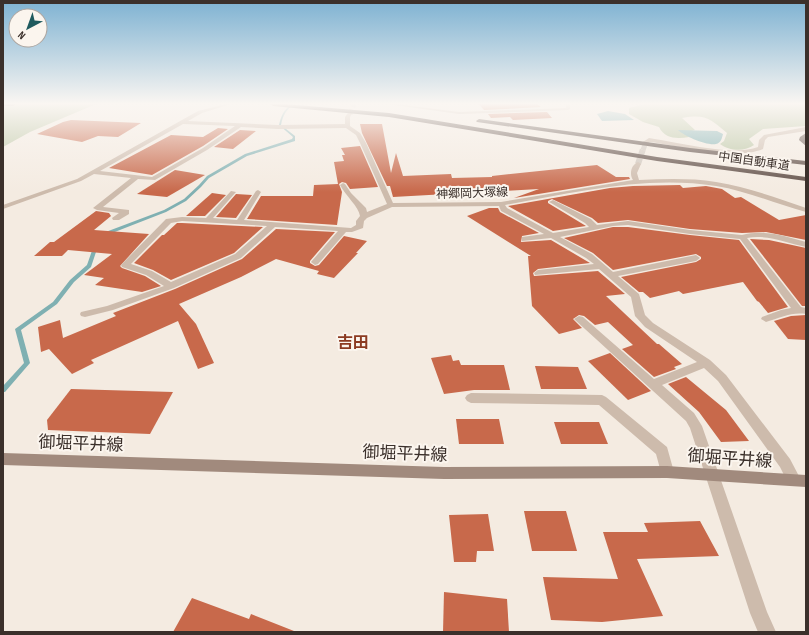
<svg xmlns="http://www.w3.org/2000/svg" width="809" height="635" viewBox="0 0 809 635" font-family="'Sofia Sans Condensed','Noto Sans JP',sans-serif">
	<rect width="100%" height="100%" fill="#f4ebe1"/>
	<!-- green -->
	<g fill="#b8c4a0">
		<polygon points="3,104 96,104 30,132 3,147"/>
		<path d="M645 104H806V126L763 129 749 139 754 145C745 152 729 151 720 144L724 141 727 133C709 118 706 114 682 118L695 130 684 133 689 137C677 139 665 139 659 127L643 122 629 114V108Z"/>
	</g>
	<!-- water -->
	<g fill="#7fb0b2">
		<polygon points="608,111 625,114 634,120 602,121 597,114"/>
		<path d="M678 130 717 131 723 134C722 138 721 143 716 144 707 146 684 136 678 130Z"/>
	</g>
	<g fill="none" stroke-linecap="round" stroke-linejoin="round">
		<!-- stream -->
		<g fill="#7fb0b2" fill-rule="evenodd">
			<path d="M292 104H294C286 110 283 115 281 125L295 136V141L247 156 209 178 201 187 186 201 166 212 107 235H103V233L164 210 184 199 199 185 207 176 245 154 292 139 293 137 279 125C281 116 284 109 292 104Z"/>
			<polygon points="94,245 96,245 98,246 91,267 74,282 57,304 21,330 30,363 5,392 3,392 3,386 24,363 15,329 53,302 70,280 87,265"/>
		</g>
	</g>
	<!-- building -->
	<g fill="#c8694b">
		<polygon points="479,104 537,104 541,107 484,110"/>
		<polygon points="547,112 552,118 513,120 510,117 491,118 488,114"/>
		<polygon points="71,120 141,123 118,137 98,136 82,142 37,134 63,122"/>
		<polygon points="360,124 382,124 391,173 396,153 403,176 451,174 452,178 492,177 492,176 597,165 616,177 629,177 630,179 514,198 539,189 393,197 390,186 387,186 362,133"/>
		<polygon points="218,128 228,129 203,146 152,175 109,168 171,135 203,137"/>
		<polygon points="240,130 256,131 233,149 214,147"/>
		<polygon points="360,146 378,187 350,189 346,183 342,182 339,184 342,192 337,225 247,219 261,196 313,196 314,185 338,184 334,162 344,161 342,155 345,155 341,148"/>
		<polygon points="175,170 205,175 167,197 137,194"/>
		<polygon points="680,185 683,188 706,186 722,189 735,198 741,197 779,220 806,215 806,240 766,232 742,233 690,229 628,220 598,223 592,218 552,199 548,201 548,203 586,226 553,231 508,206 610,188 633,186"/>
		<polygon points="212,193 226,195 205,216 186,216"/>
		<polygon points="236,194 252,195 236,218 216,217"/>
		<polygon points="489,208 498,208 500,212 539,233 522,236 521,242 551,240 590,263 538,269 533,273 534,276 598,271 625,294 606,296 657,344 659,344 682,364 674,367 676,369 654,377 622,349 633,345 608,322 595,325 584,316 579,315 573,319 582,328 559,334 532,306 528,256 531,256 467,216"/>
		<polygon points="96,211 109,213 111,216 94,230 149,234 120,266 122,268 145,276 161,286 142,292 95,285 104,278 84,275 112,254 68,250 62,256 34,256 50,242 54,242"/>
		<polygon points="177,223 182,223 263,227 234,253 171,280 153,270 134,263 162,235 164,235"/>
		<polygon points="613,227 628,227 690,235 739,240 788,307 768,313 759,302 757,301 743,282 683,294 679,291 650,298 643,292 639,292 621,277 696,262 701,259 701,257 696,254 613,270 593,253 564,238"/>
		<polygon points="276,229 335,232 310,261 310,263 315,266 319,265 344,236 367,241 356,253 358,253 334,278 317,274 319,271 276,259 241,277 179,304 196,324 214,363 198,369 178,321 91,360 94,363 72,374 49,349 41,352 38,327 60,320 63,338 116,316 113,313 175,289 242,259"/>
		<polygon points="750,239 769,240 806,248 806,306 802,306"/>
		<polygon points="806,315 806,340 788,339 774,321 791,316"/>
		<polygon points="610,353 651,391 628,400 588,361"/>
		<polygon points="451,355 453,361 459,360 461,365 504,365 510,390 474,390 444,394 431,358"/>
		<polygon points="535,366 578,367 587,389 541,389"/>
		<polygon points="686,377 726,410 749,441 721,442 699,412 668,384"/>
		<polygon points="71,389 173,392 150,434 48,430 47,420"/>
		<polygon points="456,419 499,419 504,444 459,444"/>
		<polygon points="554,422 599,422 608,444 561,444"/>
		<polygon points="524,511 566,511 577,551 532,551"/>
		<polygon points="488,514 494,551 477,551 476,562 454,562 449,515"/>
		<polygon points="700,521 719,556 637,559 663,616 602,622 551,620 543,577 618,579 603,532 648,532 644,523"/>
		<polygon points="444,592 507,599 509,632 443,632"/>
		<polygon points="192,598 249,619 251,614 294,631 293,632 173,632"/>
	</g>
	<g fill="none" stroke-linecap="round" stroke-linejoin="round">
		<!-- street-tunnel-far1 -->
		<g stroke="#cfc6bd" stroke-width="5" stroke-dasharray="5 2.5" stroke-linecap="butt">
			<polyline points="350,114 354,104"/>
			<polyline points="643,150 646,142"/>
		</g>
		<!-- street-tunnel -->
		<polyline stroke="#cfc6bd" stroke-width="6" stroke-dasharray="6 3" stroke-linecap="butt" points="638,164 643,149"/>
		<!-- street -->
		<g fill="#cdbbac" fill-rule="evenodd">
			<path d="M226 104H231L202 113 188 121 278 125 345 124V117L348 113H352L350 117V126L360 133 366 143 393 203 501 202 633 180C629 174 631 165 638 162L641 164 637 173 639 180C665 179 691 178 716 182 747 187 777 198 806 208V212C776 204 747 191 716 186 645 175 574 193 505 205L507 208 553 233 589 227 585 223 551 203 549 202 553 200 591 219 597 225 628 221 690 230 742 235C763 229 785 236 806 242V247C787 243 767 234 747 238L801 307 806 308V314C791 312 780 318 766 322L761 319 762 317 781 310 791 308 740 239 690 234 628 225 613 226 560 237 592 254 613 272 696 255 700 258 696 261 618 276 639 294 645 315 653 323 710 360 726 375 790 459 801 480 799 485 794 486 789 485 780 467 718 381 704 368 662 385 694 413 702 426 767 612 776 632H758L750 613 690 428 686 421 574 319 579 316 583 317 654 379 697 362 645 327 635 316 631 297 599 269 535 275 534 273 538 270 594 264 586 258 551 238 522 241V237L544 234 501 211 499 206 392 207 367 218 364 221 363 228 352 232H346L318 264 315 265 311 262 338 231 275 227 241 258 174 288 113 310 85 317 81 316 80 314 81 312 107 306 164 286 146 275 122 267 121 265 166 219 182 217 206 218 231 191 236 192 213 218 237 220 256 191 258 190 261 192 244 220 351 228 356 225V221L360 216C359 207 345 195 340 185L343 183 345 184 351 193 366 208 367 212 387 204 360 143 356 135 346 128 278 129 241 127 207 150 155 180 138 179 103 207 129 210V214L119 220H113L112 218 119 213 97 210 93 208 131 178 94 174 81 181 3 209V205L77 179 198 111ZM183 124 235 126 203 148 152 177 100 171ZM182 221 267 226 235 254 171 282 152 271 131 264 171 223Z"/>
			<polygon points="387,104 396,104 459,112 566,108 566,104 570,104 570,109 568,110 459,114"/>
			<path d="M806 127V131L768 137 765 140 763 149C734 161 681 146 650 142L646 144 643 142 649 138C677 142 733 157 758 147L759 140 764 135Z"/>
			<polygon points="471,393 602,395 606,397 667,447 674,472 672,476 667,478 662,476 656,454 599,405 471,403 467,401 465,398 467,395"/>
		</g>
		<!-- secondary -->
		<polygon fill="#a18a7d" fill-rule="evenodd" points="3,453 444,467 667,466 806,475 806,487 667,478 444,479 3,465"/>
		<!-- highway -->
		<g fill="#5c4a42" fill-rule="evenodd">
			<polygon points="3,104 16,104 13,106 3,106"/>
			<polygon points="271,104 285,104 389,113 657,157 806,177 806,181 657,161 389,117 273,106"/>
			<polygon points="479,119 690,148 806,161 806,165 690,152 477,122 476,121"/>
			<polygon points="806,133 806,146 799,140 800,137"/>
		</g>
	</g>
	<!-- sky -->
	<linearGradient id="sky" x2="0" y2="1"><stop stop-color="#7eb2d2"/><stop offset="0.54" stop-color="#faf6f2"/><stop offset="1" stop-color="#faf6f2" stop-opacity="0"/></linearGradient>
	<rect width="809" height="192" fill="url(#sky)"/>
	<g text-anchor="middle" stroke-width="4" stroke-linejoin="round" paint-order="stroke">
		<!-- far-street labels -->
		<g font-size="12" fill="#3b302b" stroke="#fbf5ee">
			<text transform="translate(754 161) rotate(8)" y="4">中国自動車道</text>
			<text transform="translate(472 193) rotate(-2)" y="4">神郷岡大塚線</text>
		</g>
		<!-- quarter labels -->
		<g font-size="16" font-weight="bold" fill="#8c3b22" stroke="#fbf5ee">
			<text x="353" y="348">吉田</text>
		</g>
		<!-- near-street labels -->
		<g font-size="17" fill="#3b302b" stroke="#fbf5ee">
			<text transform="translate(81 443) rotate(2)" y="6">御堀平井線</text>
			<text transform="translate(405 453) rotate(2)" y="6">御堀平井線</text>
			<text transform="translate(730 458) rotate(4)" y="6">御堀平井線</text>
		</g>
	</g>
	<!-- border -->
	<rect width="809" height="635" fill="none" stroke="#3b302b" stroke-width="8"/>
	<!-- north arrow -->
	<g transform="translate(28 28) rotate(221)"><circle r="19" fill="#fbf5ee" stroke="#aea6a0"/>
	<path d="M0-3L7 15L0 10L-7 15Z" fill="#1f5a5e"/>
	<text y="-6" font-size="11" font-weight="bold" text-anchor="middle" fill="#3b302b">N</text>
	</g>
</svg>
